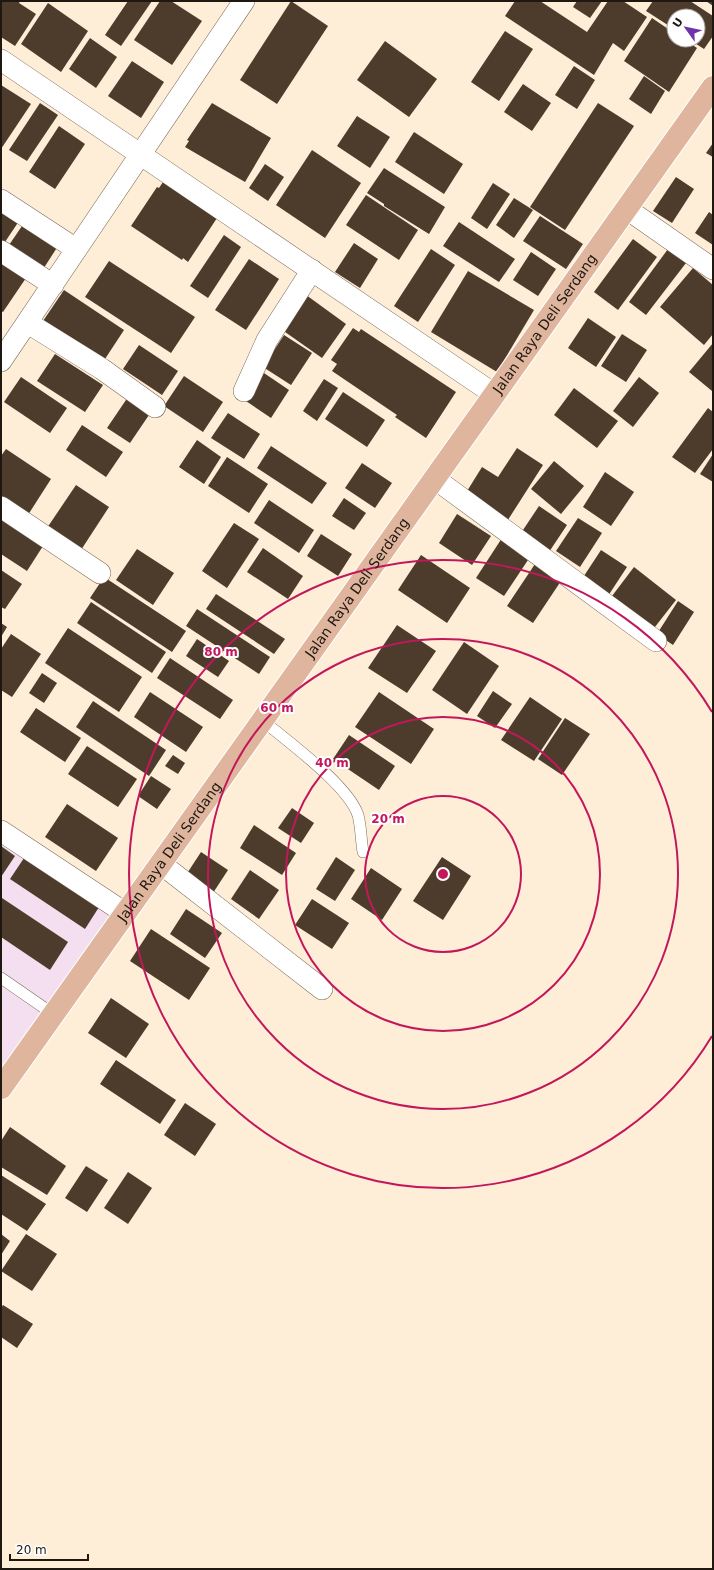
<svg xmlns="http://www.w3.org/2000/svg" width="714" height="1570" viewBox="0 0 714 1570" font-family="'DejaVu Sans',sans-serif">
	<rect width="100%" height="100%" fill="#feedd7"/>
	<!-- industrial -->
	<polygon fill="#f3dfef" points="1,841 112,912 1,1076"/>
	<!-- building -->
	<g fill="#4d3c2c">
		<polygon points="1,1 20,1 19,3 36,14 15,46 1,37"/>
		<polygon points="128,1 152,1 121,46 105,35"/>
		<polygon points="160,1 171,1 202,21 172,65 134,40"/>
		<polygon points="291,1 328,26 277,104 240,80"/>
		<polygon points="515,1 540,1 587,32 608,1 623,1 647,17 624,51 613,43 594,75 505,16"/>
		<polygon points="577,1 602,1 590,18 573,7"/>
		<polygon points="653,1 690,1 713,16 713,36 704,49 690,40 698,40 698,16 674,16 674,29 646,11"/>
		<polygon points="706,1 713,1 713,6"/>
		<polygon points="48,3 88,31 61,72 21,44"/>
		<polygon points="652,18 674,33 674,40 685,40 697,48 669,92 624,61"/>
		<polygon points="505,31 533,49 499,101 471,82"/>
		<polygon points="90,38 117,57 96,88 69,69"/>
		<polygon points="385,41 437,79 409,117 357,80"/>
		<polygon points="132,61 164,82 141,118 108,96"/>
		<polygon points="574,66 595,80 577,109 555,95"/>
		<polygon points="644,76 665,91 651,114 629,99"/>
		<polygon points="523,84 551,103 532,131 504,112"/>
		<polygon points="1,85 31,104 1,149"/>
		<polygon points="40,103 58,115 27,161 9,150"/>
		<polygon points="212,103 271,138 245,182 185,147 189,141 187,140"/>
		<polygon points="598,103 634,126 565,230 530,207"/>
		<polygon points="357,116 390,137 370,168 337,146"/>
		<polygon points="59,126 85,144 55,189 29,172"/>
		<polygon points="414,132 463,164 444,194 395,162"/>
		<polygon points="713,143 713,157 706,153"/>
		<polygon points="312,150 361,183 325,238 276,205"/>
		<polygon points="265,164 284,177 268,201 249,188"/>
		<polygon points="384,168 445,207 429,234 384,206 384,204 367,193"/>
		<polygon points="676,177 694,189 672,223 653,211"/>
		<polygon points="163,182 217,218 188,262 183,258 182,260 131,226 157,187 159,188"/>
		<polygon points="493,183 510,194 487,229 471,218"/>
		<polygon points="366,195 418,230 399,260 346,225"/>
		<polygon points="514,198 533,210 514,238 496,225"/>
		<polygon points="1,205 21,218 3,245 1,244"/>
		<polygon points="709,212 713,215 713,245 695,233"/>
		<polygon points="540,216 583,244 566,269 523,241"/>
		<polygon points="459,222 515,259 499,282 443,246"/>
		<polygon points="24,223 58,246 40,274 5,251"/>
		<polygon points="224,235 241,247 208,298 190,286"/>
		<polygon points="633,239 657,257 618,310 594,292"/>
		<polygon points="354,243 378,259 360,288 335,272"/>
		<polygon points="431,249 455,265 418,322 394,306"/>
		<polygon points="668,249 686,263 646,315 629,302"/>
		<polygon points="531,252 556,269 538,296 513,280"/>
		<polygon points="249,259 279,279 246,330 215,310"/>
		<polygon points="109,261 195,317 171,353 85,297"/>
		<polygon points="1,262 26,278 3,312 1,311"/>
		<polygon points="693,268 713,285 713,334 704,345 660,307"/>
		<polygon points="468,271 534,310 497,372 431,332"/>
		<polygon points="64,290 124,330 103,362 43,321"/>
		<polygon points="302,292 346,324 322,358 278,327"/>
		<polygon points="588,318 616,337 596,367 568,348"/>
		<polygon points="353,328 359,332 361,329 456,392 426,438 395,417 397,415 332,371 337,364 331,360"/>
		<polygon points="622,334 647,350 626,382 601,366"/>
		<polygon points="284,335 312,353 291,385 263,367"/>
		<polygon points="713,343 713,390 712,391 689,372"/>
		<polygon points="139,345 178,371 162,395 123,369"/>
		<polygon points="55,354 103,385 85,412 37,381"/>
		<polygon points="261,371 289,390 271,418 243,399"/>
		<polygon points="184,376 223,402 203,432 164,406"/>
		<polygon points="21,377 67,408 50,433 4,402"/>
		<polygon points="639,377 659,393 633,427 613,411"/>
		<polygon points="324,379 338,388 317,421 303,411"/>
		<polygon points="574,388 618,421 597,448 554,415"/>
		<polygon points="343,392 385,420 367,447 325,419"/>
		<polygon points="128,397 151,412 130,443 107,428"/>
		<polygon points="708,408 713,412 713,449 695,473 672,457"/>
		<polygon points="228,413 260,434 244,459 211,438"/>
		<polygon points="82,425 123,452 106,477 66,450"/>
		<polygon points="197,440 221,457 204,484 179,467"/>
		<polygon points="271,446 327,483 312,504 257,468"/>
		<polygon points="517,448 543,465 506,523 464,496 482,467 498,477"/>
		<polygon points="6,449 51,479 26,518 1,502 1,456"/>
		<polygon points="713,454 713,482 700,474"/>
		<polygon points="227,457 268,484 249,513 208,486"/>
		<polygon points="554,461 584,486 561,514 531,489"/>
		<polygon points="362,463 392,483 375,508 345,488"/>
		<polygon points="605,472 634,492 611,526 583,507"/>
		<polygon points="76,485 109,507 81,550 47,528"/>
		<polygon points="344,498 366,513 354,530 332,516"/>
		<polygon points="269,500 314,530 299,553 254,523"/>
		<polygon points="539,506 567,525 547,555 519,536"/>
		<polygon points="457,514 491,536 472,565 439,543"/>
		<polygon points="578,518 602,533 580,567 556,551"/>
		<polygon points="1,519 43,546 27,571 1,554"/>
		<polygon points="234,523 259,539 227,588 202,571"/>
		<polygon points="321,534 352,554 338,576 307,556"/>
		<polygon points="502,538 530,557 504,596 476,578"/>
		<polygon points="263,548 303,576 288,599 247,572"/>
		<polygon points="137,549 174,573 153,605 116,580"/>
		<polygon points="601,550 627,567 606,599 580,582"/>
		<polygon points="421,555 470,588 447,623 398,590"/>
		<polygon points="535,564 561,581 533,623 507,606"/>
		<polygon points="634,567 676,600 651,632 609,600"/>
		<polygon points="1,570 22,584 5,609 1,607"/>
		<polygon points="104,577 186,631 172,652 90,598"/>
		<polygon points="216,594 285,639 274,654 206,609"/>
		<polygon points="678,601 694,612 673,645 657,634"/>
		<polygon points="91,602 166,652 152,673 77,623"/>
		<polygon points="197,609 270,657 259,674 186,626"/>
		<polygon points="1,623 7,627 1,637"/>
		<polygon points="397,625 436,651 407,693 368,668"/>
		<polygon points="68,628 142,677 119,712 45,663"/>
		<polygon points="11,634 41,654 12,697 1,690 1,649"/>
		<polygon points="197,639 229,661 218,677 186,656"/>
		<polygon points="464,642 499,666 467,714 432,690"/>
		<polygon points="170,658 233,700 220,719 157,678"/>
		<polygon points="42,673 57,683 44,703 29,693"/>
		<polygon points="493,691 512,704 495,728 477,716"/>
		<polygon points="150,692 203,727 186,752 134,717"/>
		<polygon points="379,692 434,729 411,764 355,727"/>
		<polygon points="530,697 562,719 534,761 501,740"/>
		<polygon points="93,701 166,750 149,776 76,727"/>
		<polygon points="36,708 81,738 65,762 20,732"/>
		<polygon points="565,718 590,734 562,775 538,759"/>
		<polygon points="349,735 395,766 379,790 333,759"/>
		<polygon points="87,746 137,779 118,807 68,774"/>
		<polygon points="173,755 185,763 178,774 165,766"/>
		<polygon points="151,776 171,789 157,809 138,796"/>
		<polygon points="67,804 118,838 96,871 45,837"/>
		<polygon points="292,808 314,823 301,843 278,828"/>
		<polygon points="254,825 296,853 282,875 240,848"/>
		<polygon points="1,846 15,856 1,877"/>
		<polygon points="201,852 228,870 211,896 184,878"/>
		<polygon points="26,855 101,904 85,929 10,879"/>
		<polygon points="336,857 355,870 335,901 316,889"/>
		<polygon points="442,857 471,876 443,920 413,901"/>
		<polygon points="371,868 402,889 382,920 351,899"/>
		<polygon points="250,870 279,890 259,919 231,899"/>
		<polygon points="2,898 68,942 50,970 1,937"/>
		<polygon points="312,899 349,923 332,949 295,925"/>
		<polygon points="186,909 222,933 205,958 170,934"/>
		<polygon points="151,929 210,968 189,1000 130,961"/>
		<polygon points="111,998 149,1024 126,1058 88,1033"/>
		<polygon points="116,1060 176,1100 160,1124 100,1084"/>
		<polygon points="185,1103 216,1124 195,1156 164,1135"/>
		<polygon points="10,1127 66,1166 47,1195 1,1167 1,1141"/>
		<polygon points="86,1166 108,1180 87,1212 65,1198"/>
		<polygon points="128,1172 152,1188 128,1224 104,1208"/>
		<polygon points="1,1175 46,1204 27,1231 1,1214"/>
		<polygon points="1,1234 10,1241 1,1255"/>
		<polygon points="26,1234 57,1254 32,1291 1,1271"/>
		<polygon points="3,1305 33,1324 17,1348 1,1337 1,1308"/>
	</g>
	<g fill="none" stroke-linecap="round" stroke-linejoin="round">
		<!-- lane casing -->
		<g stroke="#796a57" stroke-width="12">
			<g id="lane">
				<path d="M262 720C287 741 348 785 358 815 361 826 361 840 363 852"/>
				<polyline points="1,978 53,1014"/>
			</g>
		</g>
		<!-- street casing -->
		<g stroke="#796a57" stroke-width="22">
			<g id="street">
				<polyline points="1,60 494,394"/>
				<polyline points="1,200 76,249"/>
				<polyline points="627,209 713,269"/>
				<polyline points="1,251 53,285"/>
				<polyline points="28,323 102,369 155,407"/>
				<polyline points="1,361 244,1"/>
				<polyline points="244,391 267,340 312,270"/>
				<polyline points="434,478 656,641"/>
				<polyline points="1,507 100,573"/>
				<polyline points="1,831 125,913"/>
				<polyline points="160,863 322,989"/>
			</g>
		</g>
		<!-- primary casing -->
		<g stroke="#fff" stroke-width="24">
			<g id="primary">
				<path id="s1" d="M1 1088 713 87"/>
			</g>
		</g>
		<!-- lane -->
		<use href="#lane" stroke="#fff" stroke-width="11"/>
		<!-- street -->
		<use href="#street" stroke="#fff" stroke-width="21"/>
		<!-- primary -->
		<use href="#primary" stroke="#dfb59e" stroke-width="22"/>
	</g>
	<!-- distance rings -->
	<g fill="none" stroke="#c2185b" stroke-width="2">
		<circle cx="443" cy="874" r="78"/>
		<circle cx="443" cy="874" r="157"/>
		<circle cx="443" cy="874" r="235"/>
		<path d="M712 1036A314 314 0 1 1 712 712"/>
	</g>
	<g text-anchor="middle" stroke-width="4" stroke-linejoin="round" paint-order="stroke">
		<!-- street labels -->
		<g font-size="14" fill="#1e1810" stroke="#fff">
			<text dy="5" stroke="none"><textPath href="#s1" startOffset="938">Jalan Raya Deli Serdang</textPath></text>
			<text dy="5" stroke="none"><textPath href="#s1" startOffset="614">Jalan Raya Deli Serdang</textPath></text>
			<text dy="5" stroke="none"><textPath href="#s1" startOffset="290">Jalan Raya Deli Serdang</textPath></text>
		</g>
	</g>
	<circle cx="443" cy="874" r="6" fill="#c2185b" stroke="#fff" stroke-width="2"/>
	<g font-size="12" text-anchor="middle" font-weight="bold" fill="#c2185b" stroke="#fff" stroke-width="4" stroke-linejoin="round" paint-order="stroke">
		<text x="221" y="656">80 m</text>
		<text x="277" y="712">60 m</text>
		<text x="332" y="767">40 m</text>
		<text x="388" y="823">20 m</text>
	</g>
	<!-- border -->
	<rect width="714" height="1570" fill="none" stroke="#1e1810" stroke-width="4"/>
	<!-- north arrow -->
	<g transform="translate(686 28) rotate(303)"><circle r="19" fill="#ffffff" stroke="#a5a39f"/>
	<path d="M0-3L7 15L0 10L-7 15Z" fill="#7034aa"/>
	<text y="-6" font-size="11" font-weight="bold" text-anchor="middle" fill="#1e1810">U</text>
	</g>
	<!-- scale -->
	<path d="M10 1554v6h78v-6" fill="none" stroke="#1e1810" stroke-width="2"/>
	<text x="16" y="1554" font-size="12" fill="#1e1810" stroke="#ffffff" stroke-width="3" paint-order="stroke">20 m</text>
</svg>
